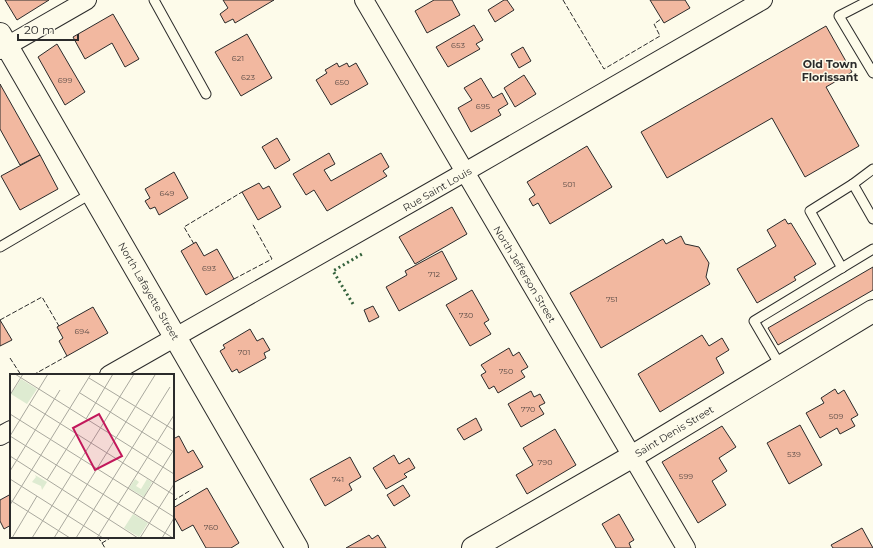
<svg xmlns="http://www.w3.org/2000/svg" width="873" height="548" viewBox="0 0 873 548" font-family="Montserrat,sans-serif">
	<rect width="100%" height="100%" fill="#fdfbea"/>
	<!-- building -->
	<g fill="#f2b8a0" stroke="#2b2b2b">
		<polygon points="5,0 49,0 17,20"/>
		<polygon points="223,0 274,0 235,23 233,19 225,23 220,14 228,8"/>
		<polygon points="434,0 452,0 460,15 427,33 415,11"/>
		<polygon points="504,0 507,0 514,10 495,22 488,10"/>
		<polygon points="650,0 685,0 690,8 664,23"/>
		<polygon points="113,14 139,59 125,67 112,43 85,59 73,37"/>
		<polygon points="474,25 483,40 476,44 480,49 448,67 436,47"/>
		<polygon points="826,26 852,72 826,87 859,146 805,177 772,118 667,178 641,132"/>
		<polygon points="247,34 272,78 241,96 215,52"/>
		<polygon points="57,44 85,92 65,105 38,57"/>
		<polygon points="523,47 531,61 519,68 511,54"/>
		<polygon points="337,63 339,67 347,63 349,67 356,63 368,84 331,105 316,80 327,73 325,70"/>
		<polygon points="524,75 536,94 515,107 504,88"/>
		<polygon points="481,78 493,98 502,93 508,104 498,110 501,115 471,132 458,108 472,100 464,88"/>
		<polygon points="0,84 40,155 20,165 0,129"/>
		<polygon points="277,138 290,160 275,169 262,147"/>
		<polygon points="587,146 612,187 550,224 538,203 533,206 529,199 535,195 527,182"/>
		<polygon points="329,153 335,164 324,170 331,181 381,153 389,167 383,171 387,176 327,211 314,190 306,195 293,174"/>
		<polygon points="40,155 58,189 20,210 1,176"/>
		<polygon points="174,172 188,198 159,215 155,207 150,209 145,201 150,198 145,189"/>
		<polygon points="259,183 263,189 269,186 281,207 258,220 242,192"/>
		<polygon points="452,207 467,234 415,264 399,237"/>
		<polygon points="785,219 788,224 791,223 816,264 794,277 796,280 757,303 737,269 776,246 767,230"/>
		<polygon points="681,236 685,244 699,247 709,263 706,277 710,284 601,348 570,293 663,239 666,244"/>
		<polygon points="196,242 204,256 217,249 234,279 206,295 181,251"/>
		<polygon points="442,251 457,279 399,311 386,287 407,275 405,271"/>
		<polygon points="873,267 873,290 778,345 768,328"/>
		<polygon points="472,290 489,320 484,323 491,334 470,346 446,305"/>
		<polygon points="373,306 379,317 369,322 364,310"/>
		<polygon points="93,307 108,333 67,356 59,341 63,338 57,327"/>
		<polygon points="0,320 12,340 0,346"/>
		<polygon points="250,329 257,341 263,338 270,350 264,353 266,358 239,373 237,369 232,372 220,351 225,348 223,345"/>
		<polygon points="702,335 709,346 722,338 729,350 716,358 724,373 660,412 638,374"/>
		<polygon points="509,348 513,356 519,352 528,367 521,371 525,377 498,393 494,386 489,389 481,375 486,372 481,365"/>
		<polygon points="835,389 838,394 844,390 858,415 851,419 855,426 840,434 837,428 820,438 806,413 824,403 821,398"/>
		<polygon points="531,391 534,397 540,394 545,403 539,406 544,414 521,427 508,404"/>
		<polygon points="476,418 482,430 464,440 457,429"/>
		<polygon points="800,425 822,465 789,484 767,443"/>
		<polygon points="722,426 736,447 719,458 727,471 712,481 726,505 698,523 662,462"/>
		<polygon points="555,429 576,465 527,494 516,475 533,465 523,448"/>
		<polygon points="179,436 188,453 193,450 203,467 173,483 173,439"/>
		<polygon points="394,455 399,464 409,458 415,468 404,474 407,477 386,489 373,468"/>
		<polygon points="350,457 361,477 349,484 352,490 325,506 310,479"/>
		<polygon points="403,485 410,496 394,506 387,495"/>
		<polygon points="207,488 239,543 231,548 206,548 193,525 182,531 173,515 173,508"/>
		<polygon points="11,494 11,525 4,529 0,521 0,500"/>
		<polygon points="619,514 634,540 629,543 631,548 616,548 602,524"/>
		<polygon points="862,528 873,548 833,548 831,545"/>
		<polygon points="369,535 372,539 378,535 386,548 346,548"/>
	</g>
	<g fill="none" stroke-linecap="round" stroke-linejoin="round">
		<!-- lane casing -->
		<g stroke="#2b2b2b" stroke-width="11">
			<g id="lane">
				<polyline points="154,0 206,94"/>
				<polyline points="870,0 839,16 873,73"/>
				<polyline points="873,169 853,184 873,219"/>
				<polyline points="0,247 92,193"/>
				<polyline points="842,268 810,211 853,184"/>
				<polyline points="781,367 754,321 873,249"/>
			</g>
		</g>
		<!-- street casing -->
		<g stroke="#2b2b2b" stroke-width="20">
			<g id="street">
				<polyline points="364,0 686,548"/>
				<polyline points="0,50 87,0"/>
				<polyline points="109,375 465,172 763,0"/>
				<polyline points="0,436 11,430"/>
			</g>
		</g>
		<!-- secondary casing -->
		<g stroke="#2b2b2b" stroke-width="24">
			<g id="secondary">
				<polyline points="0,34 297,548"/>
				<polyline points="473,548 633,456 873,311"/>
			</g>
		</g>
		<!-- lane -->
		<use href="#lane" stroke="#fdfbea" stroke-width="9"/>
		<!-- street -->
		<use href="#street" stroke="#fdfbea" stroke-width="18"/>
		<!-- secondary -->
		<use href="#secondary" stroke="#fdfbea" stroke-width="22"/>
		<!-- hedge -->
		<polyline stroke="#34623c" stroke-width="3" stroke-dasharray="2 3" stroke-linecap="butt" points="353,304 333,271 362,254"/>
		<!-- fence -->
		<g stroke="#2b2b2b" stroke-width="1" stroke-dasharray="5 2" stroke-linecap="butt">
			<polyline points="563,0 604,69 660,36 654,24 661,19"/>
			<polyline points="194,244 184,227 242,192"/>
			<polyline points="234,279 272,259 252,223"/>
			<polyline points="0,320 42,297 59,326"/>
			<polyline points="10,358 21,375"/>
			<polyline points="33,375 67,356"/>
			<polyline points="173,501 191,490"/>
			<polyline points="98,537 102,543 112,537"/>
			<polyline points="102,543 105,548"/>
		</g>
	</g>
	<g text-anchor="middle" stroke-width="3" stroke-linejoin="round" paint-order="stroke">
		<!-- number labels -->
		<g font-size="8" fill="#5d4e48">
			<text x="458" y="48">653</text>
			<text x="238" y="61">621</text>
			<text x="248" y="80">623</text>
			<text x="65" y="83">699</text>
			<text x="342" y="85">650</text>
			<text x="483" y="109">695</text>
			<text x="569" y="187">501</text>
			<text x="167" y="196">649</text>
			<text x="209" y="271">693</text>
			<text x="434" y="277">712</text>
			<text x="612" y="302">751</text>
			<text x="466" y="318">730</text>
			<text x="82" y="334">694</text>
			<text x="244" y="355">701</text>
			<text x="506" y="374">750</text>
			<text x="528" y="412">770</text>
			<text x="836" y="419">509</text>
			<text x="794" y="457">539</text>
			<text x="545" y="465">790</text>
			<text x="686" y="479">599</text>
			<text x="338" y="482">741</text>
			<text x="211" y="530">760</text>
		</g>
		<!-- street labels -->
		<g font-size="10" fill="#2b2b2b" stroke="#fdfbea">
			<text transform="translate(437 189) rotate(-30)" y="4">Rue Saint Louis</text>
			<text transform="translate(525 274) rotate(59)" y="4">North Jefferson Street</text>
			<text transform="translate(149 291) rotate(60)" y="4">North Lafayette Street</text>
			<text transform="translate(674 431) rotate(-31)" y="4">Saint Denis Street</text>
		</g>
		<!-- neighbourhood labels -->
		<g font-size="11" font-weight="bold" fill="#2b2b2b" stroke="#fdfbea">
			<text x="830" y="68">Old Town<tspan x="830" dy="13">Florissant</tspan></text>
		</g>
	</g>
	<!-- overview -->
	<g transform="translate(10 374)">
		<rect width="164" height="164" fill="#fdfbea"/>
		<path d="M11 5 27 15 17 30 1 20ZM25 101 37 108 32 116 31 112 22 108 26 103ZM125 105 129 108 126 112 131 115 137 105 142 108 134 123 119 114ZM123 140 138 149 129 163 114 154Z" fill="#deebd1"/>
		<path fill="none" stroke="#a9a89e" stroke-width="1" d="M5 0 164 100M140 0H160M79 4 164 56M70 19 164 78M0 21 13 0M19 30 164 121M0 40 164 143M76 45 103 0M0 62 163 164M0 62 38 0M0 82 128 164M0 97 50 16M0 105 93 164M37 106 66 60M0 126 60 164M0 131 81 0M124 139 163 77M2 164 27 122M22 164 124 0M44 164 145 1M66 164 160 13M87 164 164 41M130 164 164 110M152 164 164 144"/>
		<path fill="#c2185b" fill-opacity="0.15" stroke="#c2185b" stroke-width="2" d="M89 40 112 82 85 96 63 54Z"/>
		<rect width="164" height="164" fill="none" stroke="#2b2b2b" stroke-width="2"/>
	</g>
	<!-- scale -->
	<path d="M18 34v6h60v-6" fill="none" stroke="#2b2b2b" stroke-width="2"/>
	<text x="24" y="34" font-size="12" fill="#2b2b2b" stroke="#fdfbea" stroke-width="3" paint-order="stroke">20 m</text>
</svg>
